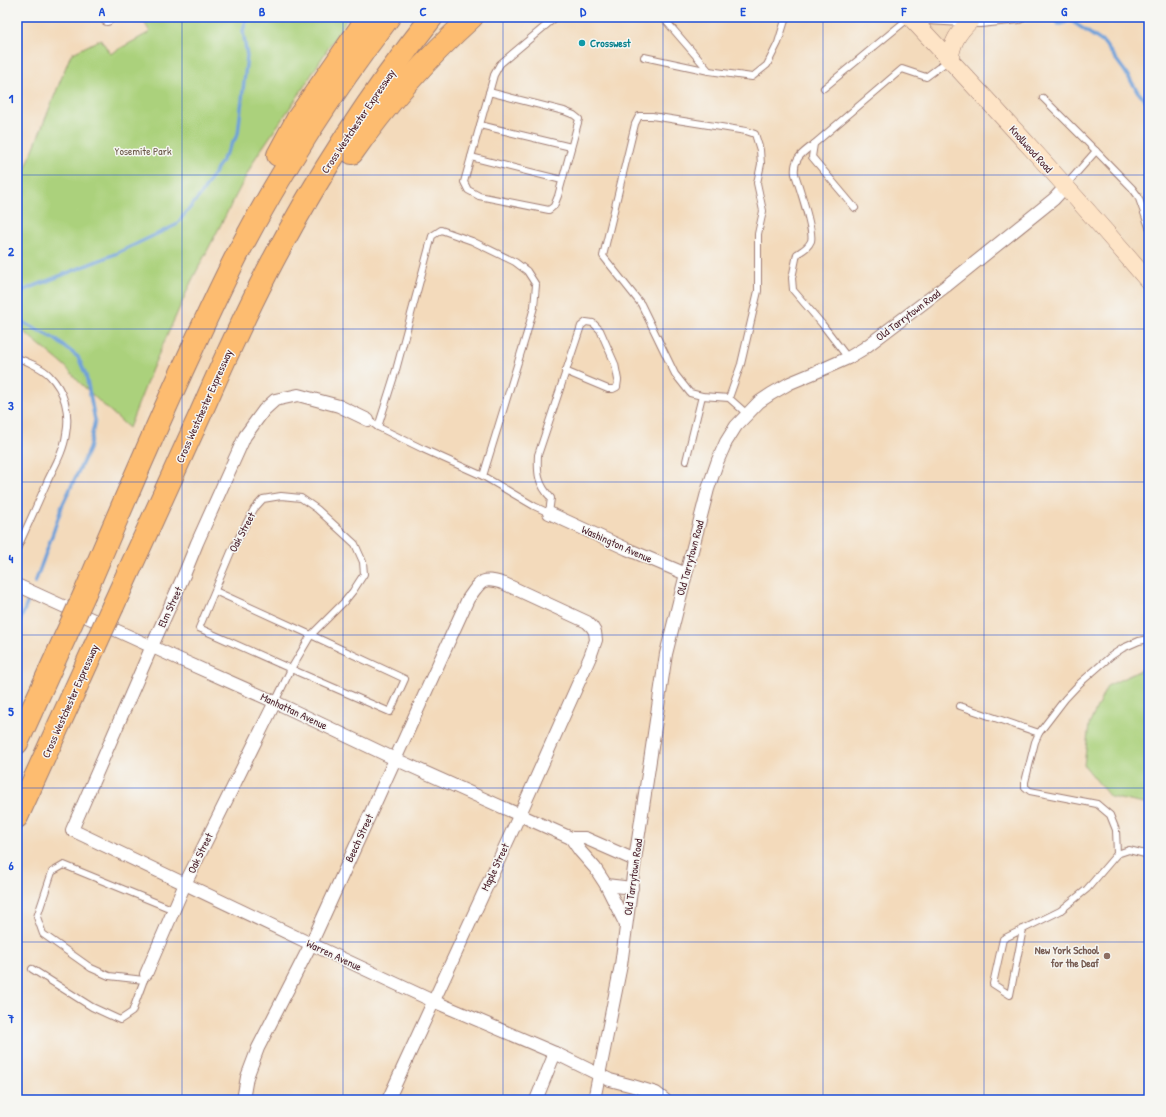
<svg xmlns="http://www.w3.org/2000/svg" width="1166" height="1117" viewBox="0 0 1166 1117" font-family="'Patrick Hand',sans-serif">
	<rect width="100%" height="100%" fill="#f6f6f2"/>
	<filter id="ink" filterUnits="userSpaceOnUse"><feTurbulence type="fractalNoise" baseFrequency=".025" numOctaves="2"/><feDisplacementMap in="SourceGraphic" scale="8" xChannelSelector="R" yChannelSelector="G"/><feConvolveMatrix kernelMatrix="1 2 1 2 8 2 1 2 1" color-interpolation-filters="sRGB"/></filter>
	<filter id="wash" filterUnits="userSpaceOnUse"><feTurbulence type="fractalNoise" baseFrequency=".012" numOctaves="4" result="noise"/><feDisplacementMap in="SourceGraphic" scale="16" xChannelSelector="R" yChannelSelector="G"/><feGaussianBlur stdDeviation="0.9" result="paint"/><feColorMatrix in="noise" values="0 0 0 0 0 0 0 0 0 0 0 0 0 0 0 0 0 1.4 0 .05"/><feComposite in="paint" operator="in"/></filter>
	<g filter="url(#wash)">
		<rect width="100%" height="100%" fill="#f3dabb"/>
		<!-- green -->
		<g fill="#abd17b" stroke="#7a7853">
			<polygon points="141,17 348,17 298,96 256,157 192,280 152,369 129,428 99,401 79,382 65,366 17,326 17,190 71,54 101,39 110,54 150,32"/>
			<polygon points="1143,669 1149,670 1149,805 1110,797 1084,765 1089,725 1107,686"/>
		</g>
		<g fill="none" stroke-linecap="round" stroke-linejoin="round">
			<!-- stream -->
			<g stroke="#6ea0d9" stroke-width="3.5">
				<polyline points="1053,18 1058,24 1062,24 1070,20 1104,43 1124,70 1138,92 1149,104"/>
				<polyline points="17,293 115,254 176,225 202,193 238,134 247,56 243,31 247,17"/>
				<polyline points="17,319 55,339 78,357 86,375 95,420 89,449 62,506 54,530 35,583"/>
				<polyline points="17,629 28,601"/>
			</g>
		</g>
	</g>
	<g filter="url(#ink)">
		<g fill="none" stroke-linecap="round" stroke-linejoin="round">
			<!-- lane casing -->
			<g stroke="#9e7c73" stroke-width="8">
				<g id="lane">
					<polyline points="666,21 709,71 752,77 767,65 778,43 786,17"/>
					<polyline points="644,57 709,71"/>
					<polyline points="824,88 909,18"/>
					<polyline points="489,92 564,111 574,115 579,119 558,196 554,206 549,210 479,196 468,190 464,182 494,75 500,64 556,17"/>
					<polyline points="1043,98 1096,151 1066,185"/>
					<polyline points="480,125 571,147"/>
					<path d="M814 144C803 153 793 158 795 174 799 186 814 232 811 241 808 248 803 250 797 254L792 278 793 290 822 324 848 358"/>
					<polyline points="1096,151 1132,188 1138,196 1149,227"/>
					<polyline points="471,157 562,180"/>
					<polyline points="855,208 812,157 814,144 902,69 926,77 949,60"/>
					<path d="M17 358C27 361 42 368 49 375 65 391 70 413 66 434 64 451 54 467 47 482 37 505 27 527 17 549"/>
					<polyline points="729,398 702,396 690,393 675,374 641,304 603,256 635,124 639,116 652,116 746,131 755,134 760,150 761,164 757,183 763,211 758,234 758,291 741,364 729,398 747,414"/>
					<path d="M368 420 378 427 423 449 483 476 534 506 549 513 551 498C538 484 537 474 538 455L581 326 586 322 593 323 600 330 615 364 618 380 617 387 613 389H608L565 371"/>
					<polyline points="378,427 396,370 432,236 441,230 472,241 515,262 527,271 536,285 534,307 526,336 483,476"/>
					<polyline points="686,461 702,396"/>
					<polygon points="281,496 301,498 317,509 355,544 363,562 364,574 353,591 345,601 311,635 291,669 199,628 231,552 254,509 263,499"/>
					<polyline points="215,591 311,635 405,679 390,712 291,669 275,702"/>
					<polyline points="960,706 1039,733"/>
					<polyline points="1117,854 1116,830 1110,815 1097,804 1030,791 1025,787 1025,782 1035,742 1039,733 1065,699 1080,683 1111,656 1123,648 1139,641 1149,639"/>
					<polyline points="1023,929 1010,995 993,984 1003,939 1060,911 1087,889 1117,854 1129,850 1149,855"/>
					<polyline points="32,969 92,1007 120,1020 132,1012 145,977"/>
					<polyline points="144,980 109,976 91,968 43,934 37,917 52,872 64,865 174,910"/>
					<polyline points="244,1094 253,1100"/>
				</g>
			</g>
			<!-- street casing -->
			<g stroke="#9e7c73" stroke-width="14">
				<g id="street">
					<polyline points="107,17 107,19"/>
					<polyline points="911,17 980,21 1019,17"/>
					<polyline points="368,420 339,406 298,395 275,400 264,410 245,436 197,543 184,575 152,646 72,830 311,944 433,1001 555,1053 610,1080 633,1086 656,1093 665,1100"/>
					<polyline points="549,513 627,549 686,574"/>
					<polyline points="17,585 181,660 275,702 395,759 571,838 585,838 635,860"/>
					<polyline points="571,838 580,851 595,868 606,885 626,925"/>
					<polyline points="606,885 632,888"/>
					<polyline points="146,974 185,884 275,702"/>
					<path d="M244 1094 247 1077 258 1048 311 944 468 599C481 581 482 576 505 584L587 622 592 627 595 632 596 640 590 657 520 814 388 1100"/>
					<polyline points="536,1100 555,1053"/>
					<polyline points="594,1100 621,965 635,860 666,654 686,574 708,489 718,460 726,442 736,426 759,402 771,394 790,383 821,370 848,358 863,349 946,286 1054,199 1065,187"/>
				</g>
			</g>
			<!-- secondary casing -->
			<g stroke="#9e7c73" stroke-width="18">
				<g id="secondary">
					<path d="M910 17C991 104 1072 191 1149 282"/>
					<path d="M950 59C952 42 958 33 970 21"/>
				</g>
			</g>
			<!-- highway casing -->
			<g stroke="#9e7c73" stroke-width="24">
				<g id="highway">
					<path d="M352 153C387 103 427 58 472 17"/>
					<polyline points="278,155 298,118 368,17"/>
					<path d="M85 593C116 520 148 446 181 373 199 334 217 294 237 255 281 171 332 92 389 17"/>
					<path d="M113 606C142 543 171 479 200 415 221 367 243 319 267 272 314 182 369 96 432 17"/>
					<polyline points="17,743 66,635"/>
					<polyline points="17,817 94,648"/>
				</g>
			</g>
			<!-- lane -->
			<use href="#lane" stroke="#fff" stroke-width="6"/>
			<!-- street -->
			<use href="#street" stroke="#fff" stroke-width="12"/>
			<!-- secondary -->
			<use href="#secondary" stroke="#fee4c6" stroke-width="17"/>
			<!-- highway -->
			<use href="#highway" stroke="#fdbc70" stroke-width="22"/>
			<!-- highway-bridge casing -->
			<g stroke="#9e7c73" stroke-width="24" stroke-linecap="butt">
				<g id="highway-bridge">
					<polyline points="66,635 85,593"/>
					<polyline points="94,648 113,606"/>
				</g>
			</g>
			<!-- highway-bridge -->
			<use href="#highway-bridge" stroke="#fdbc70" stroke-width="22"/>
		</g>
	</g>
	<!-- grid -->
	<path fill="none" stroke="#1d4ed8" stroke-width="1" stroke-opacity="0.55" d="M182 17V1100M343 17V1100M503 17V1100M663 17V1100M823 17V1100M984 17V1100M17 175H1149M17 329H1149M17 482H1149M17 635H1149M17 788H1149M17 942H1149"/>
	<!-- markers -->
	<circle fill="#0f9aa8" stroke="#f6f6f2" stroke-width="1.5" cx="582" cy="43" r="4"/>
	<circle fill="#8d6e63" stroke="#f6f6f2" stroke-width="1.5" cx="1107" cy="956" r="4"/>
	<g text-anchor="middle" stroke-width="3" stroke-linejoin="round" paint-order="stroke">
		<!-- culture labels -->
		<g font-size="11" font-weight="bold" fill="#0d838f" stroke="#f6f6f2" text-anchor="start">
			<text x="590" y="47">Crosswest</text>
		</g>
		<!-- street labels -->
		<g font-size="11" fill="#4a1f2b" stroke="#f6f6f2">
			<text transform="translate(358 121) rotate(-56)" y="4">Cross Westchester Expressway</text>
			<text transform="translate(1031 149) rotate(48)" y="4">Knollwood Road</text>
			<text transform="translate(908 315) rotate(-37)" y="4">Old Tarrytown Road</text>
			<text transform="translate(204 406) rotate(-66)" y="4">Cross Westchester Expressway</text>
			<text transform="translate(242 532) rotate(-62)" y="4">Oak Street</text>
			<text transform="translate(617 544) rotate(24)" y="4">Washington Avenue</text>
			<text transform="translate(690 558) rotate(-75)" y="4">Old Tarrytown Road</text>
			<text transform="translate(170 607) rotate(-65)" y="4">Elm Street</text>
			<text transform="translate(70 701) rotate(-66)" y="4">Cross Westchester Expressway</text>
			<text transform="translate(294 711) rotate(25)" y="4">Manhattan Avenue</text>
			<text transform="translate(359 838) rotate(-65)" y="4">Beech Street</text>
			<text transform="translate(200 853) rotate(-64)" y="4">Oak Street</text>
			<text transform="translate(495 867) rotate(-65)" y="4">Maple Street</text>
			<text transform="translate(633 877) rotate(-82)" y="4">Old Tarrytown Road</text>
			<text transform="translate(334 955) rotate(25)" y="4">Warren Avenue</text>
		</g>
		<!-- park labels -->
		<g font-size="11" fill="#675443" stroke="#f6f6f2">
			<text x="143" y="155">Yosemite Park</text>
		</g>
		<!-- education labels -->
		<g font-size="11" font-weight="bold" fill="#785e54" stroke="#f6f6f2" text-anchor="end">
			<text x="1099" y="954">New York School<tspan x="1099" dy="13">for the Deaf</tspan></text>
		</g>
	</g>
	<!-- margin -->
	<rect width="1166" height="1117" fill="none" stroke="#f6f6f2" stroke-width="44"/>
	<rect x="22" y="22" width="1122" height="1073" fill="none" stroke="#1d4ed8" stroke-width="1.5"/>
	<g font-size="13" text-anchor="middle" font-weight="bold" fill="#1d4ed8">
		<text x="102" y="16">A</text>
		<text x="262" y="16">B</text>
		<text x="423" y="16">C</text>
		<text x="583" y="16">D</text>
		<text x="743" y="16">E</text>
		<text x="904" y="16">F</text>
		<text x="1064" y="16">G</text>
		<text x="11" y="103">1</text>
		<text x="11" y="256">2</text>
		<text x="11" y="410">3</text>
		<text x="11" y="563">4</text>
		<text x="11" y="716">5</text>
		<text x="11" y="870">6</text>
		<text x="11" y="1023">7</text>
	</g>
</svg>
